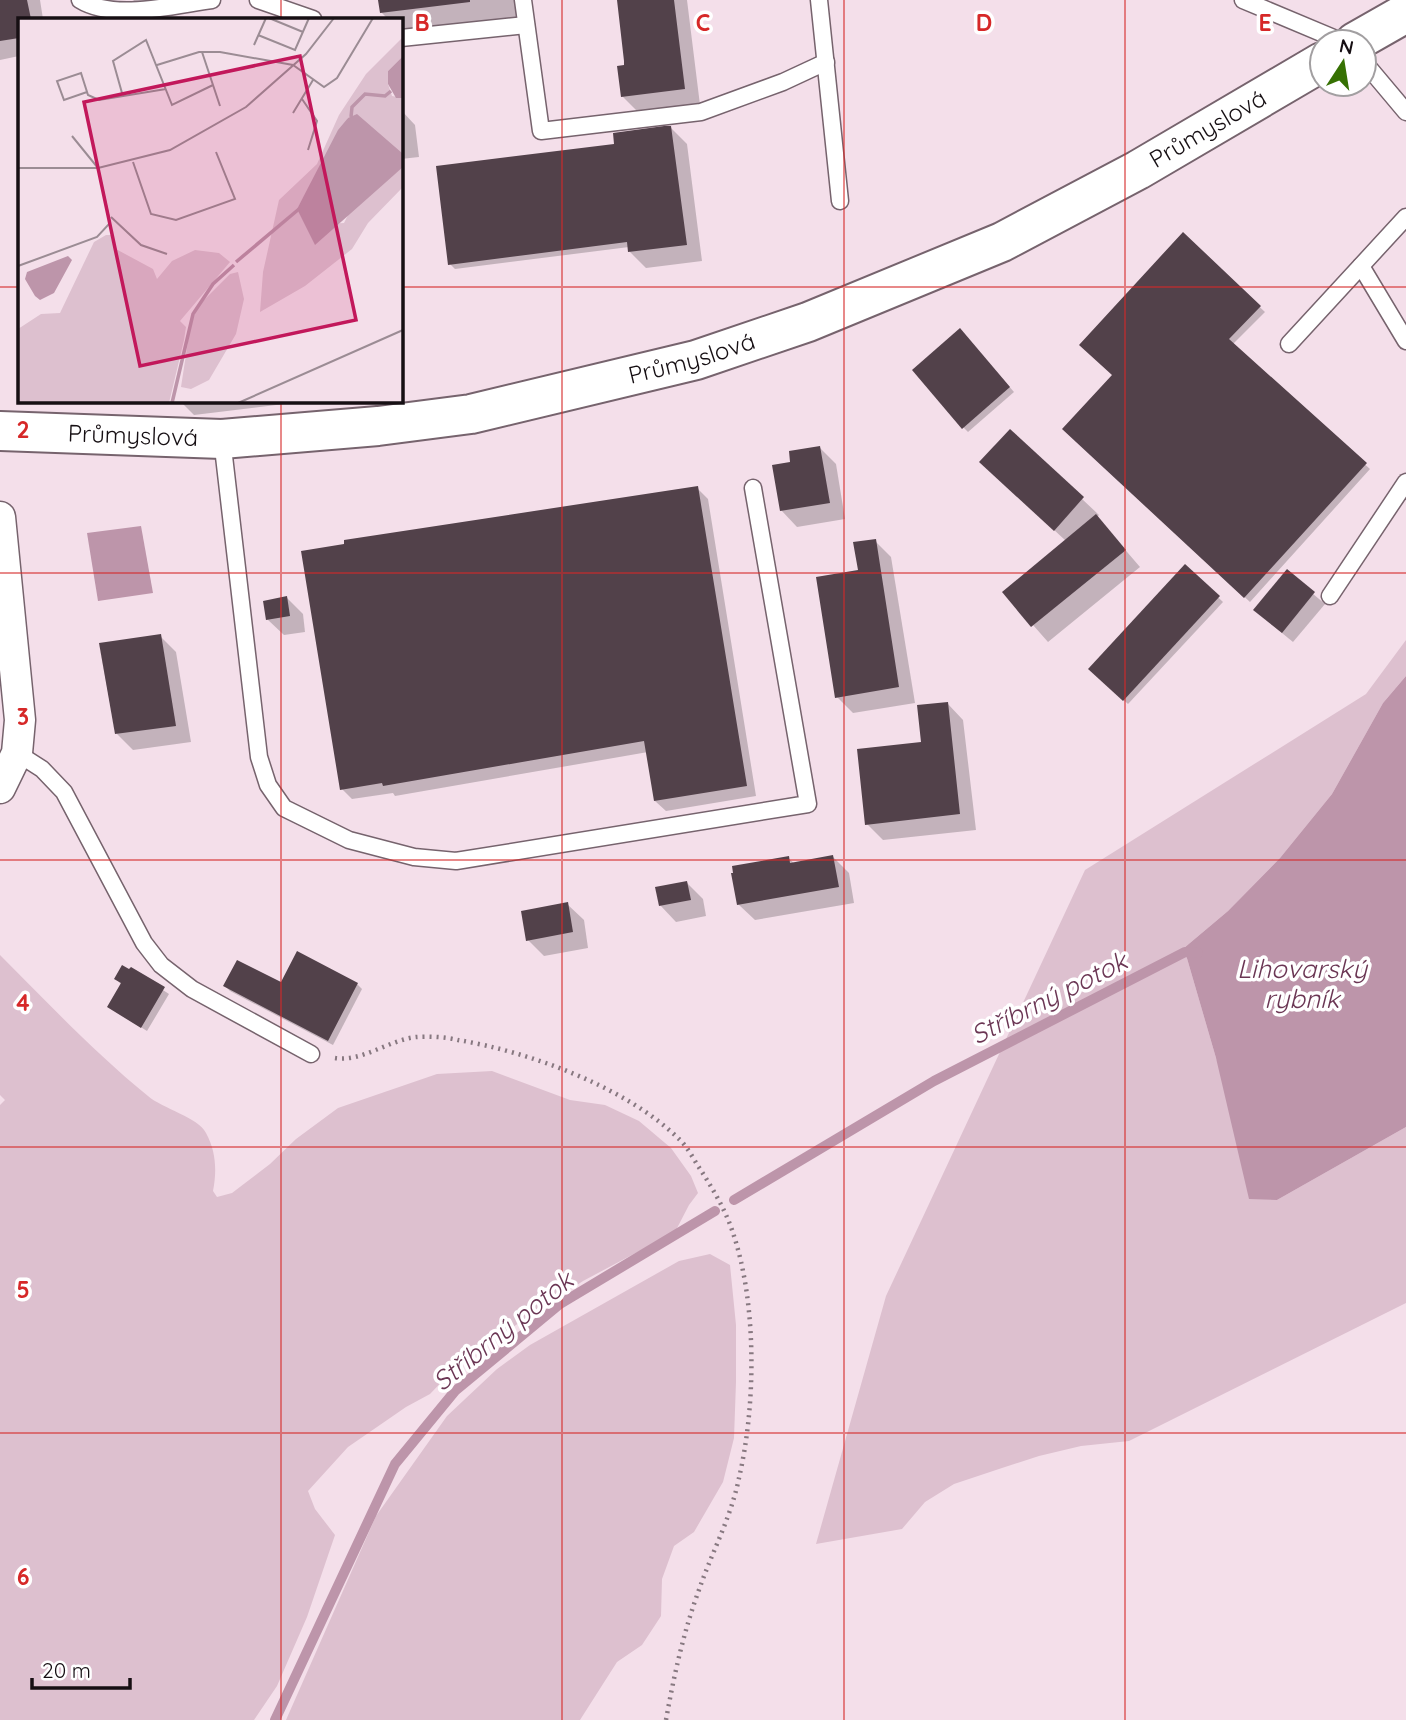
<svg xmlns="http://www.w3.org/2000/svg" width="1406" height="1720" viewBox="0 0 1406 1720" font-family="Quicksand,sans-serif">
	<rect width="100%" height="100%" fill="#f4dfea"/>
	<!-- green -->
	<g fill="#ddc0cf">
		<polygon points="1406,640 1406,676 1383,703 1332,794 1280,858 1228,911 1184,948 1216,1058 1277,1200 1406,1127 1406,1303 1129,1441 1081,1446 1039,1456 1002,1468 954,1484 925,1502 902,1529 816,1544 886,1296 1085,870 1366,694"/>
		<path d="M0 955C48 1003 95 1053 148 1096 163 1109 198 1117 206 1133 216 1151 217 1171 213 1191L217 1197 232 1193 270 1164 296 1139 338 1108 437 1074 492 1071 570 1100 605 1105 639 1121 671 1148 691 1176 698 1193 689 1205 675 1232 583 1281 475 1352 455 1368 430 1394 406 1407 348 1447 308 1491 315 1509 335 1535 307 1617 277 1686 254 1720H0V1105L5 1100 0 1095Z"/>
		<polygon points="710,1254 730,1265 736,1325 736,1382 734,1438 723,1482 694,1532 674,1546 662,1579 661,1616 642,1645 617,1662 580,1720 286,1720 376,1516 447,1416 497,1369 530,1345 679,1261"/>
	</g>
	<!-- water -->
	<g fill="#bd95aa">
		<polygon points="141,526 153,593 98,601 87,533"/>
		<polygon points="1406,676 1406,1127 1277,1200 1249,1199 1216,1058 1184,948 1228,911 1280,858 1332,794 1383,703"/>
	</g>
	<!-- shadow -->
	<g fill="#0003">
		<polygon points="0,0 40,0 43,19 19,19 19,56 0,60"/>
		<polygon points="133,0 194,0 139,6"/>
		<polygon points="380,0 523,0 526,18 401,32 401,19 388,19 381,12"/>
		<polygon points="618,0 687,0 700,105 639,113 622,96 626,67"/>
		<polygon points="401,110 415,125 419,157 401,159"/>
		<polygon points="671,128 687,144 702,261 646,268 630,252 629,247 455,269 450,264 614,146"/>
		<polygon points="1183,235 1265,312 1233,344 1370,469 1250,602 1064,429 1114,375"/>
		<polygon points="965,336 1014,392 968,432 963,427"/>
		<polygon points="180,401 308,401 194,415"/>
		<polygon points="1010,431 1099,515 1097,517 1140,567 1048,642 1004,592 1066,541 998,478"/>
		<polygon points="820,448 836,464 845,519 797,527 781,510 792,464"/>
		<polygon points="697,488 708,499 756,796 666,811 655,801 648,752 395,796 393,793 352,799 342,789"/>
		<polygon points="875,541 891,557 915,703 853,713 837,697 860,572"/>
		<polygon points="1185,566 1223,602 1128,704 1090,669"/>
		<polygon points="1287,572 1325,604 1293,642 1266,620"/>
		<polygon points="287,598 303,614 305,632 284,635 267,619"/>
		<polygon points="160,636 176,652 191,742 133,750 117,734"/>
		<polygon points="947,703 963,720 976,830 883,840 867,824 923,743"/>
		<polygon points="833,857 849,873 854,903 755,920 738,904 788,858 795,864"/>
		<polygon points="687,883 703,899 706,916 676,922 660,905"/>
		<polygon points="567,904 584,920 588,948 544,956 528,940"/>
		<polygon points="131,969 169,994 147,1031 109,1007 122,985 116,979"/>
		<polygon points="282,984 357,984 362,989 333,1045 230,991 225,986"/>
	</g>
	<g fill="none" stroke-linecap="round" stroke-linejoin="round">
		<!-- stream -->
		<g stroke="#bd95aa" stroke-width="10">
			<polyline points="734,1200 934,1081 1185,952 1198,953"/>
			<polyline points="275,1720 395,1464 455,1391 560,1304 715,1211"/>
		</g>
	</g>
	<!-- building -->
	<g fill="#52414a">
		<polygon points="0,0 27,0 31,19 19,19 19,38 0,41"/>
		<polygon points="378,0 470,0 470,2 380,13"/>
		<polygon points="617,0 674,0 685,89 621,97 617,66 624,65 624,61"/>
		<polygon points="664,126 671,126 687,245 628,252 627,242 448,265 436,166 614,144 613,133"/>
		<polygon points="1183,232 1261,306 1229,339 1367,463 1244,598 1062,429 1112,375 1079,345"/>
		<polygon points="960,328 1010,387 962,429 912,370"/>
		<polygon points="1010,429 1084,497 1054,531 979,462"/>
		<polygon points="820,446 830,503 780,511 772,465 790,462 789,451"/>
		<polygon points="698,486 747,786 654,801 644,741 383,786 382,783 340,790 301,551 344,544 344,540"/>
		<polygon points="1096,514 1126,550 1031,627 1002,592"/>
		<polygon points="876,539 899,687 835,698 816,577 858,570 853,542"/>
		<polygon points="1185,564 1220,596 1123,701 1088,669"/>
		<polygon points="1287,569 1315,592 1282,633 1253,610"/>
		<polygon points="287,596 290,616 266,620 263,601"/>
		<polygon points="161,634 176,726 115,734 99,643"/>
		<polygon points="948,702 960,814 865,825 857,749 921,742 917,705"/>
		<polygon points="833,855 839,887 737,905 731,873 733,873 732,866 789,856 790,863"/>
		<polygon points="687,881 691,900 659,906 655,887"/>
		<polygon points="568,902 573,932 526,941 521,911"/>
		<polygon points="297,951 358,983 328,1041 223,986 237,960 281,982"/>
		<polygon points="122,965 129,969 131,967 165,987 141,1028 107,1007 121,983 114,979"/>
	</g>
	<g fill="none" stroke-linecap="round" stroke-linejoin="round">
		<!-- lane casing -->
		<g stroke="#76636d" stroke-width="19">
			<g id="lane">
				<path d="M80 0C114 21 174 5 212 0"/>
				<polyline points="258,0 313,19"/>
				<polyline points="523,0 541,131 701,112 783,82 826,62"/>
				<polyline points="819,0 840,201"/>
				<polyline points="1243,0 1343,42"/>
				<polyline points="401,38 526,25"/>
				<polyline points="1364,62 1406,112"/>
				<polyline points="1361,266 1406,341"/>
				<polyline points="1289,344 1406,217"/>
				<polyline points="222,439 259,757 268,785 284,808 349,840 414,857 456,861 808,804 753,488"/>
				<polyline points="1330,596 1406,482"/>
				<polyline points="17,753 42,769 64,792 144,943 161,965 192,989 311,1054"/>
			</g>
		</g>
		<!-- street casing -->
		<g stroke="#76636d" stroke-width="33">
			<polyline id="street" points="0,517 20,720 17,753 0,788"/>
		</g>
		<!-- secondary casing -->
		<g stroke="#76636d" stroke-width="42">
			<g id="secondary">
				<polyline points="1355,42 1406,13"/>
				<path id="s1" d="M0 431 222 439 378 426 471 414 696 360 808 322 1002 242 1138 170 1322 62"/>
			</g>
		</g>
		<!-- path -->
		<path stroke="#877880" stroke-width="4.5" stroke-dasharray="2 5" stroke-linecap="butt" d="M335 1058C362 1062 389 1040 416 1037 429 1036 446 1037 458 1040 530 1052 629 1088 681 1141 689 1149 695 1162 702 1172 714 1191 726 1211 733 1233 757 1304 756 1405 739 1478 731 1517 713 1550 700 1587 684 1630 674 1675 666 1720"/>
		<!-- lane -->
		<use href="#lane" stroke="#fff" stroke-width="16"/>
		<!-- street -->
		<use href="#street" stroke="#fff" stroke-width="30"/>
		<!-- secondary -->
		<use href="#secondary" stroke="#fff" stroke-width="38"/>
	</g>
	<!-- grid -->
	<path fill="none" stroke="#d62828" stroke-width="2" stroke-opacity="0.55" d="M281 0V19M562 0V1720M844 0V1720M1125 0V1720M0 287H19M401 287H1406M281 401V1720M0 573H1406M0 860H1406M0 1147H1406M0 1433H1406"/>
	<g text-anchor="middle" stroke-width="7" stroke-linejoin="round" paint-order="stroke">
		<!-- street labels -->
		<g font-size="24" fill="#160f13" stroke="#fff">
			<text dy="8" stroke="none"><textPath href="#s1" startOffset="1267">Průmyslová</textPath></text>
			<text dy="8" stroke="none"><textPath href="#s1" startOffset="700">Průmyslová</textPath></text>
			<text dy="8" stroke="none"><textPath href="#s1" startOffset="133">Průmyslová</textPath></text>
		</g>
		<!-- water labels -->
		<g font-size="26" font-style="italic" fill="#6b3654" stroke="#fff">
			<text x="1302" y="978">Lihovarský<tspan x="1302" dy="30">rybník</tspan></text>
			<text transform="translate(1049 998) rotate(-27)" y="9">Stříbrný potok</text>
			<text transform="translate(503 1331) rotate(-39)" y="9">Stříbrný potok</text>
		</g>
	</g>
	<!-- overview -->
	<g transform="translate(18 18)">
		<rect width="385" height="385" fill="#f4dfea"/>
		<path d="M385 19V38L370 53V66L374 78 385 80V137L330 100 279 191 288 207 326 205 333 191 385 149V169L350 205 334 231 287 268 242 294 245 254 261 182 299 146 321 97 348 56ZM88 217H95L96 230 135 251 139 261 154 243 177 232 201 235 212 244 162 303 168 309 166 322 151 385H0V311L23 296 42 295 76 224ZM220 254 226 281 218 316 191 362 173 371 163 369 173 304 181 287 212 256Z" fill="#ddc0cf"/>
		<path d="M385 38V80H378L370 66V53ZM339 96 384 135 385 149 297 227 279 191 320 112 330 100ZM50 238 54 242 36 275 22 282 17 278 7 261 9 254Z" fill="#bd95aa"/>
		<path fill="none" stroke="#bd95aa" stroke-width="3.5" d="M333 99 334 89 347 76 367 78 373 73M218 244 281 191M154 385 175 296 195 266 216 247"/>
		<path fill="none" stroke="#9b8c94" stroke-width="2" d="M251 0 285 14M240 17 277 32 291 0M236 27 248 0M184 34 202 88M139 47 181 34H202L275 47 306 69 319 60 355 0M69 74 46 82 39 63 63 55 70 77 81 82 148 71M104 75 95 43 128 22 154 87 195 67M284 81 299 103 290 132M275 95 295 62M115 144 133 196 158 202 217 181 198 134M0 150H80L152 132 228 89 288 36 316 0M93 199 123 227 149 236M0 248 79 219 92 205 80 150 54 118M220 385 385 312"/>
		<path fill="#c2185b" fill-opacity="0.15" stroke="#c2185b" stroke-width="3.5" d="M282 38 338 302 122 348 66 84Z"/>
		<rect width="385" height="385" fill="none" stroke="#160f13" stroke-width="3.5"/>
	</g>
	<g font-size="23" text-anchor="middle" font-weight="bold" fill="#d62828" stroke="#fff" stroke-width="7" stroke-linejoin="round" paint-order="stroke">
		<text x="422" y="31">B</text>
		<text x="703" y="31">C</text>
		<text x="984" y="31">D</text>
		<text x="1265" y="31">E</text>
		<text x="23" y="438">2</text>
		<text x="23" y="725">3</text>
		<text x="23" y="1011">4</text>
		<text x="23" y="1298">5</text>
		<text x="23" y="1585">6</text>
	</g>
	<!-- north arrow -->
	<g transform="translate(1343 63) rotate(12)"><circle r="33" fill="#ffffff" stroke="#a29fa1" stroke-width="2"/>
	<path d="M0-5L12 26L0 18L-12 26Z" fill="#367103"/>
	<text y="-10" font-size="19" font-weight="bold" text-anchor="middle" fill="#160f13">N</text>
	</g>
	<!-- scale -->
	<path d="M32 1678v10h98v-10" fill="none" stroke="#160f13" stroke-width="3.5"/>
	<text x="42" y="1678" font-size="21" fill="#160f13" stroke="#ffffff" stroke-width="5" paint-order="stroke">20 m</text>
</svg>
